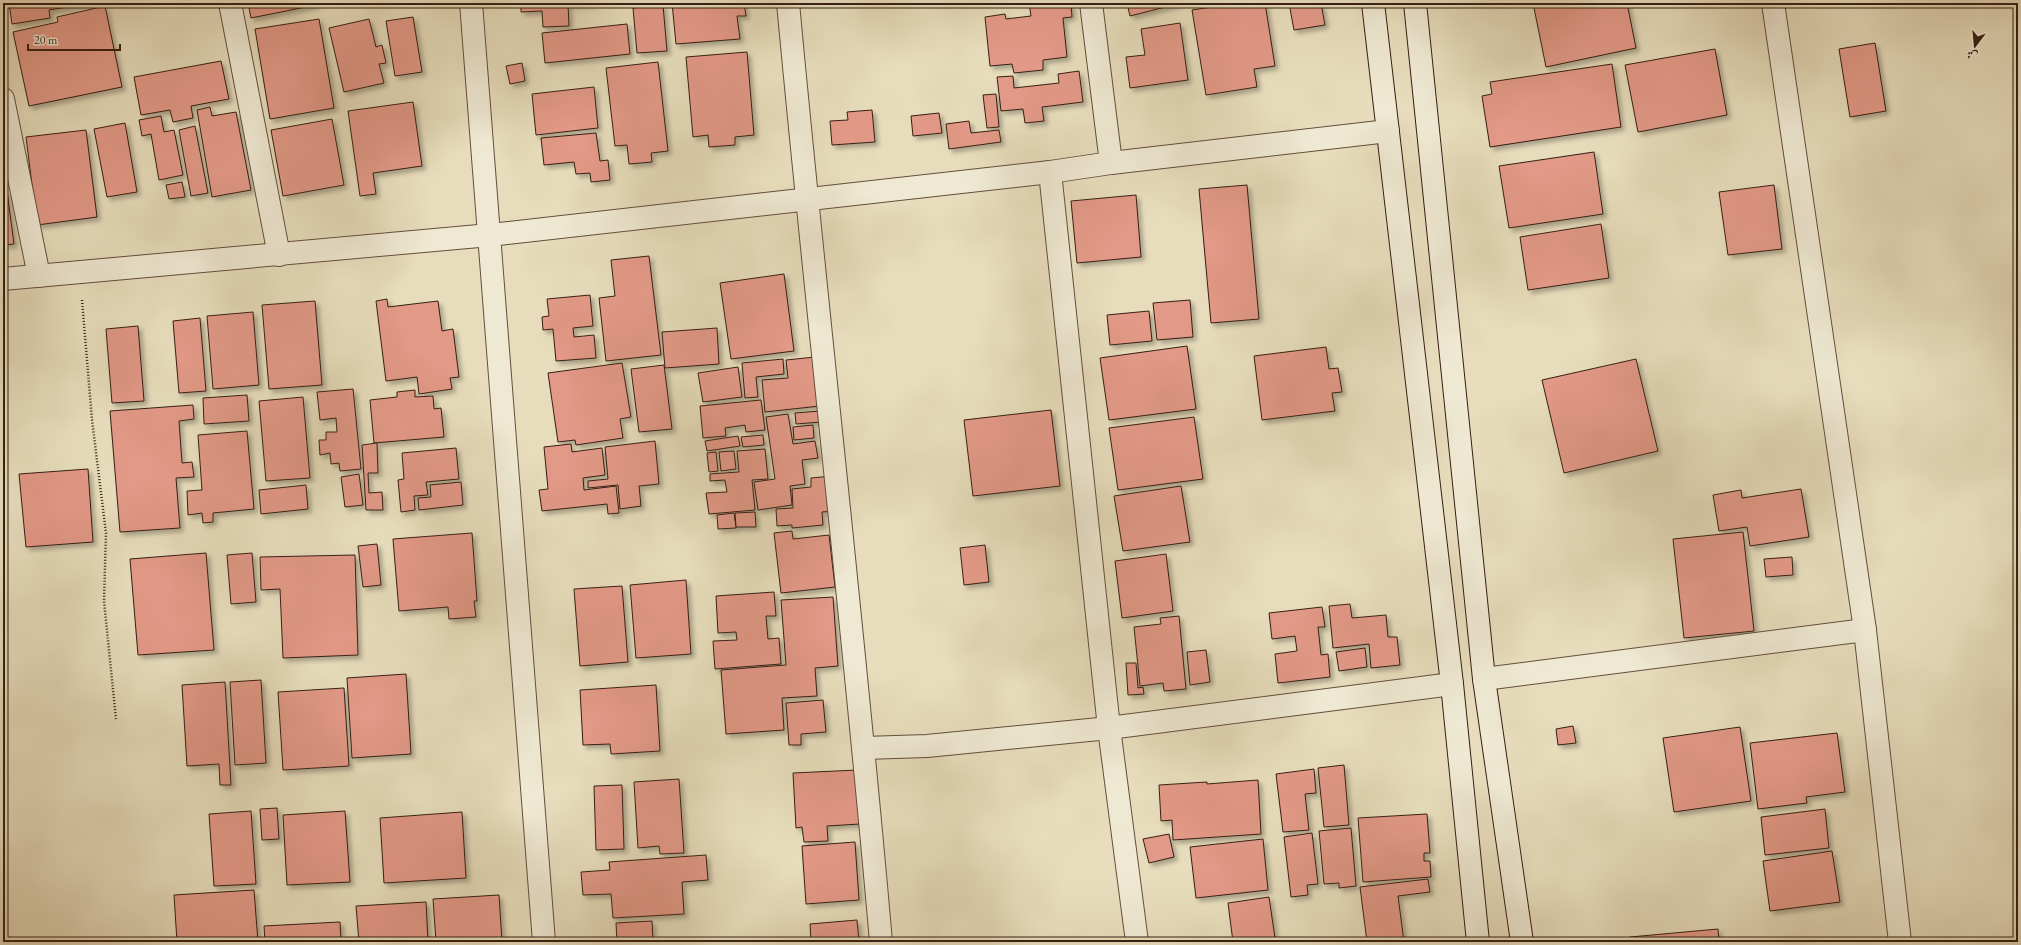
<svg xmlns="http://www.w3.org/2000/svg" width="2021" height="945" viewBox="0 0 2021 945" font-family="'EB Garamond',Amiri,serif">
	<defs>
		<filter id="shadow"><feDropShadow dx="3.5" dy="3.5" stdDeviation="2" flood-color="#0004"/></filter>
	</defs>
	<rect width="100%" height="100%" fill="#e7ddbc"/>
	<filter id="stains"><feTurbulence type="fractalNoise" baseFrequency=".005" numOctaves="4"/><feColorMatrix values="0 0 0 0 .2 0 0 0 0 .09 0 0 0 0 .02 0 0 0 .5 -.17"/></filter>
	<radialGradient id="worn" r=".72"><stop offset=".6" stop-color="#630" stop-opacity="0"/><stop offset="1" stop-color="#630" stop-opacity=".3"/></radialGradient>
	<!-- building -->
	<g fill="#e29987" stroke="#371e13" filter="url(#shadow)">
		<polygon points="9,3 86,3 86,4 49,10 50,18 12,24"/>
		<polygon points="248,3 316,3 316,5 251,18"/>
		<polygon points="521,3 594,3 594,4 568,5 569,26 543,27 542,11 521,12"/>
		<polygon points="672,3 744,3 746,16 737,16 740,39 676,44"/>
		<polygon points="1029,3 1071,3 1072,17 1063,18 1067,57 1043,60 1043,70 1014,73 1012,64 990,66 985,17 1005,14 1006,19 1031,16"/>
		<polygon points="1127,3 1181,3 1130,16"/>
		<polygon points="1238,3 1265,3 1275,66 1254,69 1257,87 1206,95 1192,10"/>
		<polygon points="1289,3 1321,3 1325,25 1294,30"/>
		<polygon points="1533,3 1627,3 1636,48 1546,67"/>
		<polygon points="663,5 667,51 637,53 633,8"/>
		<polygon points="105,6 122,87 29,106 13,32 58,22 57,17"/>
		<polygon points="413,17 422,72 395,76 386,21"/>
		<polygon points="319,19 334,108 270,119 255,29"/>
		<polygon points="369,19 376,47 382,45 386,63 379,64 384,83 344,92 329,28"/>
		<polygon points="1180,23 1188,80 1130,88 1126,57 1145,55 1141,29"/>
		<polygon points="627,24 630,54 545,63 542,33"/>
		<polygon points="1875,43 1886,111 1850,117 1839,49"/>
		<polygon points="1715,49 1727,115 1638,132 1625,65"/>
		<polygon points="747,52 754,135 735,137 735,145 709,147 708,135 693,137 686,57"/>
		<polygon points="221,61 229,99 191,106 193,118 173,122 170,110 141,115 134,77"/>
		<polygon points="658,62 668,151 651,153 652,162 629,164 627,145 615,146 606,68"/>
		<polygon points="522,63 525,81 510,84 506,66"/>
		<polygon points="1612,64 1621,127 1490,147 1482,96 1492,94 1490,82"/>
		<polygon points="1079,71 1083,102 1042,107 1044,121 1025,123 1023,109 1001,111 997,77 1013,76 1014,88 1059,83 1058,74"/>
		<polygon points="594,87 598,128 536,135 532,94"/>
		<polygon points="996,94 999,127 987,128 983,95"/>
		<polygon points="413,102 422,166 373,173 376,194 360,196 348,111"/>
		<polygon points="210,107 212,116 236,112 251,190 212,197 197,110"/>
		<polygon points="872,110 875,142 832,145 830,121 848,120 847,112"/>
		<polygon points="939,113 942,133 913,136 911,116"/>
		<polygon points="161,116 164,132 174,130 183,175 159,180 151,134 142,136 139,120"/>
		<polygon points="332,119 344,185 283,196 271,130"/>
		<polygon points="969,121 971,133 999,130 1001,142 949,149 946,124"/>
		<polygon points="125,123 137,192 107,197 94,129"/>
		<polygon points="195,126 208,193 191,196 179,130"/>
		<polygon points="86,130 97,217 37,225 26,137"/>
		<polygon points="596,133 600,161 608,160 610,180 591,182 590,173 576,174 574,162 544,165 541,138"/>
		<polygon points="1594,152 1603,214 1509,228 1499,166"/>
		<polygon points="182,182 185,197 169,199 166,185"/>
		<polygon points="1247,185 1259,319 1211,323 1199,189"/>
		<polygon points="1774,185 1782,249 1728,255 1719,192"/>
		<polygon points="7,191 14,244 3,245 3,192"/>
		<polygon points="1136,195 1141,257 1077,263 1071,201"/>
		<polygon points="1601,224 1609,278 1528,290 1520,237"/>
		<polygon points="649,256 661,355 606,361 599,298 615,296 611,260"/>
		<polygon points="784,274 794,351 731,359 720,283"/>
		<polygon points="590,295 593,326 573,328 574,337 594,335 596,358 556,361 553,329 543,330 542,317 549,316 547,299"/>
		<polygon points="387,299 388,307 438,301 442,331 453,329 459,377 450,378 452,389 419,394 417,377 386,381 376,301"/>
		<polygon points="1190,300 1193,337 1157,340 1153,303"/>
		<polygon points="315,301 322,385 269,389 262,305"/>
		<polygon points="1149,311 1152,341 1110,345 1107,315"/>
		<polygon points="253,312 259,385 213,389 207,316"/>
		<polygon points="200,318 206,391 179,393 173,321"/>
		<polygon points="138,326 144,401 112,403 106,329"/>
		<polygon points="717,328 719,364 665,368 662,332"/>
		<polygon points="1187,346 1196,409 1109,420 1100,358"/>
		<polygon points="1326,347 1329,369 1338,368 1342,392 1332,393 1335,411 1262,420 1254,356"/>
		<polygon points="815,357 820,406 765,412 762,380 788,378 786,360"/>
		<polygon points="783,359 784,374 756,377 758,397 745,398 742,363"/>
		<polygon points="1636,359 1658,451 1564,473 1542,380"/>
		<polygon points="622,363 631,417 620,419 623,438 576,445 575,440 558,442 548,373"/>
		<polygon points="664,365 672,429 639,432 631,369"/>
		<polygon points="738,367 742,397 703,402 698,373"/>
		<polygon points="353,389 361,469 340,471 339,463 331,464 330,453 320,455 319,440 326,440 326,432 337,432 336,418 320,420 317,392"/>
		<polygon points="415,390 415,397 433,396 434,409 441,408 444,437 374,443 370,400 397,397 397,392"/>
		<polygon points="247,395 249,421 204,424 203,398"/>
		<polygon points="303,397 310,478 266,481 259,401"/>
		<polygon points="761,400 765,430 746,432 745,425 725,428 726,436 703,438 700,406"/>
		<polygon points="193,405 194,419 179,421 182,463 192,462 194,477 176,478 180,528 120,532 110,411"/>
		<polygon points="1051,410 1060,486 973,496 964,420"/>
		<polygon points="820,411 821,422 796,424 795,413"/>
		<polygon points="788,414 793,444 815,441 818,458 802,460 805,484 790,486 792,505 758,510 754,482 775,479 766,417"/>
		<polygon points="1194,417 1203,479 1118,490 1109,428"/>
		<polygon points="813,425 814,438 794,440 793,427"/>
		<polygon points="247,431 254,509 213,513 213,522 203,523 202,513 188,515 187,491 202,490 198,435"/>
		<polygon points="763,435 764,445 743,447 741,437"/>
		<polygon points="738,436 740,446 707,451 705,441"/>
		<polygon points="655,441 659,484 639,486 641,506 620,509 618,485 588,488 588,481 608,479 605,447"/>
		<polygon points="377,443 378,473 368,473 369,493 382,492 383,510 366,510 362,445"/>
		<polygon points="571,444 572,452 602,448 605,475 583,478 584,490 616,486 619,513 608,514 607,504 542,511 539,490 548,489 544,447"/>
		<polygon points="456,448 459,479 426,482 428,495 414,496 415,510 401,512 398,480 404,479 402,453"/>
		<polygon points="765,449 768,479 752,480 755,510 709,514 706,493 727,492 725,480 710,481 710,474 739,472 737,451"/>
		<polygon points="734,451 736,469 721,471 719,452"/>
		<polygon points="716,452 718,471 709,472 707,453"/>
		<polygon points="88,469 93,542 26,547 19,474"/>
		<polygon points="359,474 363,505 345,507 341,477"/>
		<polygon points="832,476 835,511 822,512 823,525 792,528 792,525 777,526 776,509 793,508 792,489 811,487 811,478"/>
		<polygon points="461,482 463,505 419,510 418,498 431,497 430,485"/>
		<polygon points="306,485 308,509 261,514 259,490"/>
		<polygon points="1181,486 1190,542 1123,551 1114,496"/>
		<polygon points="1801,489 1809,537 1750,546 1747,527 1719,531 1713,495 1741,490 1742,498"/>
		<polygon points="755,512 756,527 736,527 735,513"/>
		<polygon points="734,513 736,528 718,529 717,515"/>
		<polygon points="792,531 793,539 829,535 835,587 781,593 774,533"/>
		<polygon points="1743,532 1754,631 1684,638 1673,539"/>
		<polygon points="472,533 477,601 474,601 476,617 449,619 448,607 399,611 393,539"/>
		<polygon points="377,544 381,585 363,587 358,546"/>
		<polygon points="985,545 989,582 964,585 960,548"/>
		<polygon points="206,553 214,650 138,655 130,559"/>
		<polygon points="252,553 256,602 231,604 227,555"/>
		<polygon points="1166,554 1173,611 1122,618 1115,561"/>
		<polygon points="355,555 358,655 283,658 280,589 261,590 260,557"/>
		<polygon points="1792,557 1793,575 1766,577 1764,559"/>
		<polygon points="686,580 691,654 636,658 630,585"/>
		<polygon points="622,586 628,662 580,666 574,589"/>
		<polygon points="774,592 776,616 766,616 768,639 779,638 781,664 715,669 713,641 737,640 736,632 718,633 716,596"/>
		<polygon points="833,597 838,666 815,668 817,696 782,698 784,730 726,734 721,670 786,665 781,600"/>
		<polygon points="1350,604 1352,618 1386,615 1388,637 1397,637 1400,665 1371,668 1369,644 1333,648 1329,606"/>
		<polygon points="1322,607 1325,627 1318,627 1321,655 1328,654 1330,677 1278,683 1275,654 1297,651 1295,636 1272,639 1269,613"/>
		<polygon points="1179,616 1186,689 1164,691 1163,683 1140,686 1134,627 1161,624 1160,618"/>
		<polygon points="1365,648 1367,667 1339,671 1336,652"/>
		<polygon points="1206,650 1210,682 1190,685 1187,652"/>
		<polygon points="1126,663 1136,663 1138,688 1143,687 1144,694 1128,695"/>
		<polygon points="406,674 411,754 352,758 347,678"/>
		<polygon points="261,680 266,763 235,765 230,682"/>
		<polygon points="225,682 231,785 220,785 219,764 187,766 182,685"/>
		<polygon points="656,685 660,751 611,754 610,744 583,745 580,690"/>
		<polygon points="344,688 349,766 283,770 278,692"/>
		<polygon points="823,700 826,732 801,734 801,745 789,745 786,703"/>
		<polygon points="1573,726 1576,743 1558,745 1556,729"/>
		<polygon points="1740,727 1751,801 1674,812 1663,738"/>
		<polygon points="1837,733 1845,792 1806,797 1807,803 1758,809 1750,743"/>
		<polygon points="1344,765 1349,825 1324,827 1318,768"/>
		<polygon points="1314,769 1316,793 1305,794 1309,830 1283,832 1276,774"/>
		<polygon points="858,770 860,824 827,826 828,841 804,842 802,827 796,828 793,773"/>
		<polygon points="679,779 684,853 660,854 659,846 638,848 634,782"/>
		<polygon points="1258,780 1261,834 1173,840 1172,820 1161,821 1159,785 1207,782 1207,784"/>
		<polygon points="622,785 624,849 596,850 594,786"/>
		<polygon points="277,808 279,839 262,840 260,809"/>
		<polygon points="1825,809 1829,848 1765,855 1761,817"/>
		<polygon points="251,811 256,884 214,886 209,814"/>
		<polygon points="345,811 350,882 287,885 283,815"/>
		<polygon points="462,812 466,878 384,883 380,818"/>
		<polygon points="1427,814 1430,853 1424,853 1424,861 1430,861 1431,877 1363,882 1358,818"/>
		<polygon points="1351,828 1356,886 1339,888 1339,883 1324,884 1319,831"/>
		<polygon points="1312,833 1318,884 1307,885 1308,895 1291,897 1284,837"/>
		<polygon points="1169,834 1174,857 1149,863 1143,839"/>
		<polygon points="1263,839 1268,890 1196,898 1190,847"/>
		<polygon points="855,842 859,900 806,904 802,846"/>
		<polygon points="1832,851 1840,902 1770,911 1763,861"/>
		<polygon points="706,855 708,880 682,882 684,914 613,918 611,894 583,895 581,872 610,870 609,862"/>
		<polygon points="1428,879 1430,892 1398,896 1404,942 1367,942 1360,887"/>
		<polygon points="254,890 258,942 177,942 174,895"/>
		<polygon points="499,895 502,942 436,942 433,899"/>
		<polygon points="1269,897 1275,938 1269,942 1233,942 1228,903"/>
		<polygon points="426,902 428,942 359,942 356,906"/>
		<polygon points="857,920 859,942 811,942 810,924"/>
		<polygon points="652,921 653,942 617,942 616,923"/>
		<polygon points="340,922 341,942 265,942 264,926"/>
		<polygon points="1718,929 1719,942 1631,942 1630,937"/>
	</g>
	<g fill="none" stroke-linecap="round" stroke-linejoin="round">
		<!-- street casing -->
		<g stroke="#634e3d" stroke-width="24">
			<g id="street">
				<polyline points="230,3 279,255"/>
				<polyline points="471,3 544,942"/>
				<path d="M788 3C817 316 854 629 881 942"/>
				<polyline points="1091,3 1111,163"/>
				<polyline points="1773,3 1865,630 1900,942"/>
				<polyline points="3,99 39,276"/>
				<polyline points="1050,172 1109,728 1137,942"/>
				<polyline points="3,279 490,235 1050,172 1111,163 1388,131"/>
				<polyline points="1484,679 1865,630"/>
				<polyline points="864,748 927,746 1109,728 1452,684"/>
			</g>
		</g>
		<!-- secondary casing -->
		<g stroke="#371e13" stroke-width="24">
			<g id="secondary">
				<polyline points="1373,3 1452,684 1478,942"/>
				<polyline points="1415,3 1484,679 1522,942"/>
			</g>
		</g>
		<!-- path -->
		<polyline stroke="#371e13" stroke-width="2.5" stroke-dasharray="1 2" stroke-linecap="butt" points="82,300 92,420 106,533 104,601 116,719"/>
		<!-- street -->
		<use href="#street" stroke="#efe9d3" stroke-width="22"/>
		<!-- secondary -->
		<use href="#secondary" stroke="#efe9d3" stroke-width="22"/>
	</g>
	<!-- margin -->
	<rect width="2021" height="945" fill="none" stroke="#e7ddbc" stroke-width="16"/>
	<rect x="4" y="4" width="2013" height="937" fill="none" stroke="#371e13" stroke-width="2"/>
	<rect x="8" y="8" width="2005" height="929" fill="none" stroke="#371e13"/>
	<!-- north arrow -->
	<g transform="translate(1975 46) rotate(196)" stroke="#efe9d3" stroke-width="3" paint-order="stroke">
	<path d="M0-3L7 15L0 10L-7 15Z" fill="#371e13"/>
	<text y="-6" font-size="11" font-weight="bold" text-anchor="middle" fill="#371e13">ش</text>
	</g>
	<!-- scale -->
	<path d="M28 44v6h92v-6" fill="none" stroke="#371e13" stroke-width="2"/>
	<text x="34" y="44" font-size="12" fill="#371e13" stroke="#efe9d3" stroke-width="3" paint-order="stroke">20 m</text>
	<rect width="100%" height="100%" filter="url(#stains)"/>
	<rect width="100%" height="100%" fill="url(#worn)"/>
</svg>
